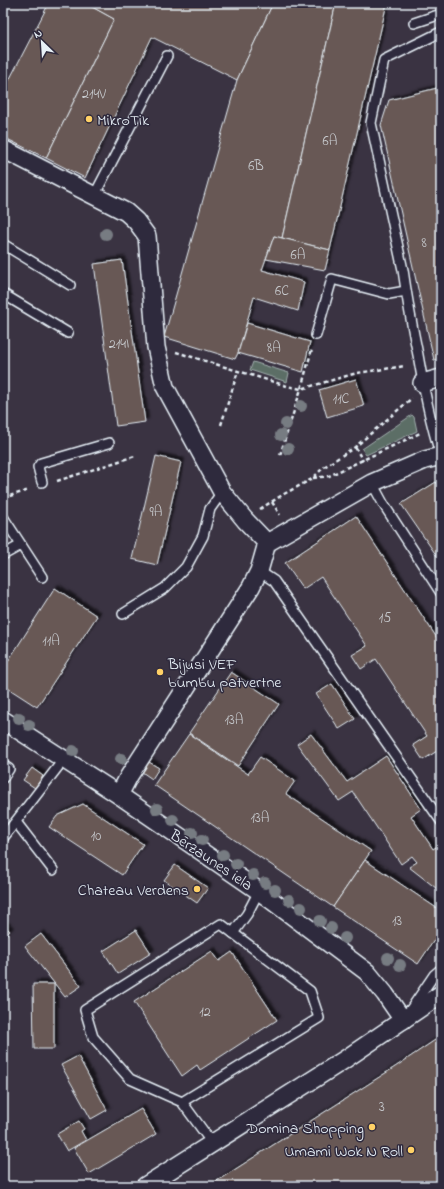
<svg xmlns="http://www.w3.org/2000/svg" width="444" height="1189" viewBox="0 0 444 1189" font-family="'Indie Flower',sans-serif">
	<defs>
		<filter id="shadow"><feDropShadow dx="3.5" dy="-3.5" stdDeviation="1" flood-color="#0009"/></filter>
	</defs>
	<rect width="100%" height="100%" fill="#3a3342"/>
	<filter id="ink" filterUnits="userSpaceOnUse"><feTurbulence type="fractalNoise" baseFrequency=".025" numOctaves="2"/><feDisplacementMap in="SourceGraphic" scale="8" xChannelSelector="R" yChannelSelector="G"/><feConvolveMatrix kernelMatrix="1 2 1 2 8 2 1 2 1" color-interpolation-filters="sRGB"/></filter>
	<g filter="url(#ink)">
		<!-- green -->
		<g fill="#5c6e66" stroke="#a2b0af">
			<polygon points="253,362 289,373 287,382 250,370"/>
			<polygon points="412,415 414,417 417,431 366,455 362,449"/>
		</g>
		<!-- building -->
		<g fill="#675955" stroke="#e8f1f8" filter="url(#shadow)">
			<polygon points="49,3 85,3 114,19 46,158 3,137 3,92"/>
			<polygon points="85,3 273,3 237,80 152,37 85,178 46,158 114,19"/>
			<polygon points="273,3 336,3 282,238 274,236 262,270 304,282 298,311 254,297 238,353 235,359 164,337 237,80"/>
			<polygon points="336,3 387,3 330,250 282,238"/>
			<polygon points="441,87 441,359 434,360 381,125 389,100"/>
			<polygon points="274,236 330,250 325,270 266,259"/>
			<polygon points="122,260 145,422 116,426 94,264"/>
			<polygon points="247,323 310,342 303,372 238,353"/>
			<polygon points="356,379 364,406 327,417 319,390"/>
			<polygon points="156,456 181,462 157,565 132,559"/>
			<polygon points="436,482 441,489 441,562 401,504"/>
			<polygon points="356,516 441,644 441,758 437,751 423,760 413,745 427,736 376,659 361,669 352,655 367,646 321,577 303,589 285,563"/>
			<polygon points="55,588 97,616 37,707 3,685 3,669"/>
			<polygon points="231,672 279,704 238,766 189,733"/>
			<polygon points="332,684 355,719 339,729 316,694"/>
			<polygon points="189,734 248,774 260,757 295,781 286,794 371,851 333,907 154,785"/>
			<polygon points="311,734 347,782 386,756 421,809 411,816 433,849 441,844 441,892 409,867 417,862 412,856 401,864 353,792 339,801 297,744"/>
			<polygon points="149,762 159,768 152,779 142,772"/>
			<polygon points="32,768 43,776 35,788 23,780"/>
			<polygon points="83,804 143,844 122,875 49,827 57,816"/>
			<polygon points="365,860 441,911 441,930 418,964 333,907"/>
			<polygon points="175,865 208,888 197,903 164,880"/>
			<polygon points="3,924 10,931 3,938"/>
			<polygon points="136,930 151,953 118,974 103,951"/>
			<polygon points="41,934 81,986 65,997 25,946"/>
			<polygon points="212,951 219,961 232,952 277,1020 200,1070 197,1065 182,1076 134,1002"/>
			<polygon points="33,984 54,984 54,1049 34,1049"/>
			<polygon points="441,1036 441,1186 209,1186 395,1067"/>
			<polygon points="78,1056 107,1110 91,1119 61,1065"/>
			<polygon points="141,1109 156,1134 89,1174 74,1148"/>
			<polygon points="79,1121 84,1129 81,1131 86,1140 67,1151 57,1134"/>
		</g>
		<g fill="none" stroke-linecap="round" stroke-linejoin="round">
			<!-- lane casing -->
			<g stroke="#e8f1f8" stroke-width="12">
				<g id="lane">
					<polyline points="414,23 441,14"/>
					<path d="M441 32 384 60 371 123 403 270C407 298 412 326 418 355 424 389 430 422 441 456"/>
					<polyline points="94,196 167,56"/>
					<polyline points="3,244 70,285"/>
					<polyline points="3,294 68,333"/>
					<polyline points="316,335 332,279 389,294 406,291"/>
					<polyline points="42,482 38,467 41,463 109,443"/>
					<polyline points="372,483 384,505 441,593"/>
					<polyline points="3,517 42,577"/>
					<polyline points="3,555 21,545"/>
					<polyline points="259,571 274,581 441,821"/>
					<polyline points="123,614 165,588 186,567 203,536 210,509 222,492"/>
					<polyline points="3,765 9,769 3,778"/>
					<polyline points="16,822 53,870"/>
					<polyline points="3,838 64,759"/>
					<polyline points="233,933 247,914 259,891"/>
					<polyline points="411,1009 434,975 441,969"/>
					<polyline points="182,1102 319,1018 310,991 221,924 85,1010 93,1037 130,1079 182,1102 212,1143"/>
				</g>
			</g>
			<!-- street casing -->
			<g stroke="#e8f1f8" stroke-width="20">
				<g id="street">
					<polyline points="3,149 126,212 136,221 147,236 156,347 165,387 222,492 245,520 267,543"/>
					<polyline points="422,383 441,378"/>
					<polyline points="3,720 119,795 259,891 367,972 385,994 403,1020"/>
					<polyline points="119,795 129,776 251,587 259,571 267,543 372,483 425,460 441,456"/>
					<polyline points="145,1186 344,1060 441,994"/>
				</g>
			</g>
			<!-- path -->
			<g stroke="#e8f1f8" stroke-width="2.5" stroke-dasharray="4 3" stroke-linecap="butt">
				<polyline points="176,352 287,386 301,389 357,373 405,366"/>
				<polyline points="221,425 238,371"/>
				<polyline points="355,447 363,461"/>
				<polyline points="280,455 301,389 312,349"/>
				<polyline points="313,478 329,476 420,433"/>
				<polyline points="57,481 135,456"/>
				<polyline points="3,498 29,490"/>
				<polyline points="272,502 280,515"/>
				<polyline points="260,509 284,494 312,479 324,467 355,447 412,398"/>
				<polyline points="116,1186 128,1179"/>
			</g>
			<!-- lane -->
			<use href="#lane" stroke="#2f2a3d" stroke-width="9"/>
			<!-- street -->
			<use href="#street" stroke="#2f2a3d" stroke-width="17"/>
		</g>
		<!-- trees -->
		<g fill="#777b82">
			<circle cx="106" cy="234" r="6"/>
			<circle cx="301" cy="406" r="6"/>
			<circle cx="286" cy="424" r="6"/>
			<circle cx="281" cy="435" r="6"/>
			<circle cx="288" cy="449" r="6"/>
			<circle cx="19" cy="718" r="6"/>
			<circle cx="29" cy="725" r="6"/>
			<circle cx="73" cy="751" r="6"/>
			<circle cx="121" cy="759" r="6"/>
			<circle cx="157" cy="809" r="6"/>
			<circle cx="173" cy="820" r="6"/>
			<circle cx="192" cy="833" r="6"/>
			<circle cx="202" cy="840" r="6"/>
			<circle cx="223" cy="855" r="6"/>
			<circle cx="236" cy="864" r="6"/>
			<circle cx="253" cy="875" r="6"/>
			<circle cx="265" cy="883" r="6"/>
			<circle cx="275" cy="890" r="6"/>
			<circle cx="289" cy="900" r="6"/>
			<circle cx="301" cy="908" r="6"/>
			<circle cx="320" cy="921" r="6"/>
			<circle cx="331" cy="928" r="6"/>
			<circle cx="345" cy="938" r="6"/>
			<circle cx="388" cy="958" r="6"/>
			<circle cx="400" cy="965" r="6"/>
		</g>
	</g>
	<!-- markers -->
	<g fill="#ffd166" stroke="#2f2a3d" stroke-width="1.5">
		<circle cx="89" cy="119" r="4"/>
		<circle cx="160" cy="672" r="4"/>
		<circle cx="197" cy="889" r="4"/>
		<circle cx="372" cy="1127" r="4"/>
		<circle cx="411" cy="1150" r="4"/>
	</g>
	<g text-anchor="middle" stroke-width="3" stroke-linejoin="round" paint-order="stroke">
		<!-- number labels -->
		<g font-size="14" fill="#c8cbcf">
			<text x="94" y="98">214V</text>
			<text x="330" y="145">6A</text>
			<text x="256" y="170">6B</text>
			<text x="424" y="247">8</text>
			<text x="298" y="259">6A</text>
			<text x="282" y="295">6C</text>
			<text x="119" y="348">214I</text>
			<text x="274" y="352">8A</text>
			<text x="341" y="403">11C</text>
			<text x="156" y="516">9A</text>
			<text x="385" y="622">15</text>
			<text x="51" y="645">11A</text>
			<text x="234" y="724">13A</text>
			<text x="260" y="822">13A</text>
			<text x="96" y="840">10</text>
			<text x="397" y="925">13</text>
			<text x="205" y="1016">12</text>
			<text x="382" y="1111">3</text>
		</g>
		<!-- poi labels -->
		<g font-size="16" fill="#e8f1f8" stroke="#2f2a3d" text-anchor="end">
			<text x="97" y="125" text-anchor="start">MikroTik</text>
			<text x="168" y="669" text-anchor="start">Bijusi VEF<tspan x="168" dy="18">bumbu patvertne</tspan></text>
			<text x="189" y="895">Chateau Verdens</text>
			<text x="364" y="1133">Domina Shopping</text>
			<text x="403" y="1156">Umami Wok N Roll</text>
		</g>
		<!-- street labels -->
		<g font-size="16" fill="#e8f1f8" stroke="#2f2a3d">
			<text transform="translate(212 859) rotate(34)" y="6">Bērzaunes iela</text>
		</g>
	</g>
	<!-- margin -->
	<rect width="444" height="1189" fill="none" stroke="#2f2a3d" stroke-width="16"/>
	<rect x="8" y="8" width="428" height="1173" fill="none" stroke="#e8f1f8" stroke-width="1.5" filter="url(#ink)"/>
	<!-- north arrow -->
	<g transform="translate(42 42) rotate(335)" stroke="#2f2a3d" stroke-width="3" paint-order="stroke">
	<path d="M0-3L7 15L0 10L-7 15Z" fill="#e8f1f8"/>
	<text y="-6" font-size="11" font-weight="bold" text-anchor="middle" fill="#e8f1f8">N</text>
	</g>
</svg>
